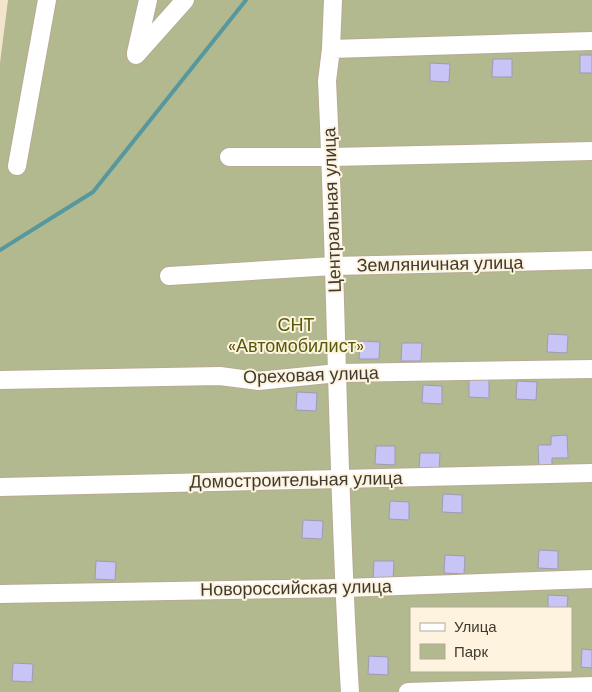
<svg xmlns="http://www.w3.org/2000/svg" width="592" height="692" viewBox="0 0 592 692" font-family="'DM Sans',sans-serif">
	<rect width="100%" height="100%" fill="#f3e5cc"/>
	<!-- green -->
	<path fill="#b3b98e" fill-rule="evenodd" d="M8 0H592V692H0V63ZM411 608H571V671H411Z"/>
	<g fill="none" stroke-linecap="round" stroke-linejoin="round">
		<!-- stream -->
		<polyline stroke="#57989f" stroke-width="4" points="0,250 93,192 246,0"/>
	</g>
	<!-- building -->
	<g fill="#c8c4f5" stroke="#9d9bb5">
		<rect x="580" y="55" width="12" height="18"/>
		<polygon points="493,59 512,59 512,77 492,77"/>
		<polygon points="430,63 450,64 449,82 430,81"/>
		<polygon points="548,334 568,335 567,353 547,352"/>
		<polygon points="360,341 380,342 379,359 359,359"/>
		<polygon points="402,343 422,343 421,361 401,361"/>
		<polygon points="469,379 489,379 489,398 469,397"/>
		<polygon points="517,381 537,382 536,400 516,399"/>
		<polygon points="423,385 442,386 442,404 422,403"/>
		<polygon points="297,392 317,393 316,411 296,410"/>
		<polygon points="567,435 568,458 552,458 552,467 539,467 538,445 551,445 551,436"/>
		<polygon points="376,446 395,446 395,465 375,464"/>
		<polygon points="420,453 440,453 439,471 419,471"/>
		<polygon points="443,494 462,495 462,513 442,512"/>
		<polygon points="390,501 409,502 409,520 389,519"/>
		<polygon points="303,520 323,521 322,539 302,538"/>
		<polygon points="539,550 558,551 558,569 538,568"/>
		<polygon points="445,555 465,556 464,574 444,573"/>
		<polygon points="96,561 116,562 115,580 95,579"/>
		<polygon points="374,561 394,561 393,580 373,579"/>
		<polygon points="548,595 568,596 567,608 548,608"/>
		<polygon points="582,649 592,650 592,668 581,667"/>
		<polygon points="369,656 388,657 388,675 368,674"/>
		<polygon points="13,663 33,664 32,682 12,681"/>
	</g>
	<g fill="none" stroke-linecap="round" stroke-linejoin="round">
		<!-- minor casing -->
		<g stroke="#b8aa92" stroke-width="20">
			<g id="minor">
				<polyline points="331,49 333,0"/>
				<polyline points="136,53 148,0"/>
				<polyline points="136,55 185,0"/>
				<polyline points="229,157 331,157 592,151"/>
				<polyline points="17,166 47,0"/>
				<polyline points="169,276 334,266 592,260"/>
				<polyline points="0,380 220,376 258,381 338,373 592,369"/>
				<polyline points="0,487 592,473"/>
				<polyline points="0,594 344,588 592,579"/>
				<path d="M350 692C337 488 337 284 327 81L331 49 592 41"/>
				<polyline points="408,692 592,686"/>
			</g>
		</g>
		<!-- minor -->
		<use href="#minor" stroke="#fff" stroke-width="18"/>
	</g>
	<g text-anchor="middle" stroke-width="4" stroke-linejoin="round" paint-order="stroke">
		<!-- street labels -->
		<g font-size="18" fill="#3f3a30" stroke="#fef3de">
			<text transform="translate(332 210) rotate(-92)" y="6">Центральная улица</text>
			<text transform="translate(440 264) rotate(-1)" y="6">Земляничная улица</text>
			<text transform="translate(311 375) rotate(-2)" y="6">Ореховая улица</text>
			<text transform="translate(296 480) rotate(-1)" y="6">Домостроительная улица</text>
			<text transform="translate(296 588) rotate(-1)" y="6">Новороссийская улица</text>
		</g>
		<!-- park labels -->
		<g font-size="18" fill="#545a08" stroke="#fef3de">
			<text x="296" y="331">СНТ<tspan x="296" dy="21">«Автомобилист»</tspan></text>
		</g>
	</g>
	<!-- legend -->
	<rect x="410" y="607" width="162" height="65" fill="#fef3de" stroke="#b2a998"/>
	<rect x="420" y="623" width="25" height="8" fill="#ffffff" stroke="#b2a998"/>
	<text x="454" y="632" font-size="15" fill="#3f3a30">Улица</text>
	<rect x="420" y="644" width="25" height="15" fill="#b3b98e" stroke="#b2a998"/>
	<text x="454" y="657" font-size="15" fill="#3f3a30">Парк</text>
</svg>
